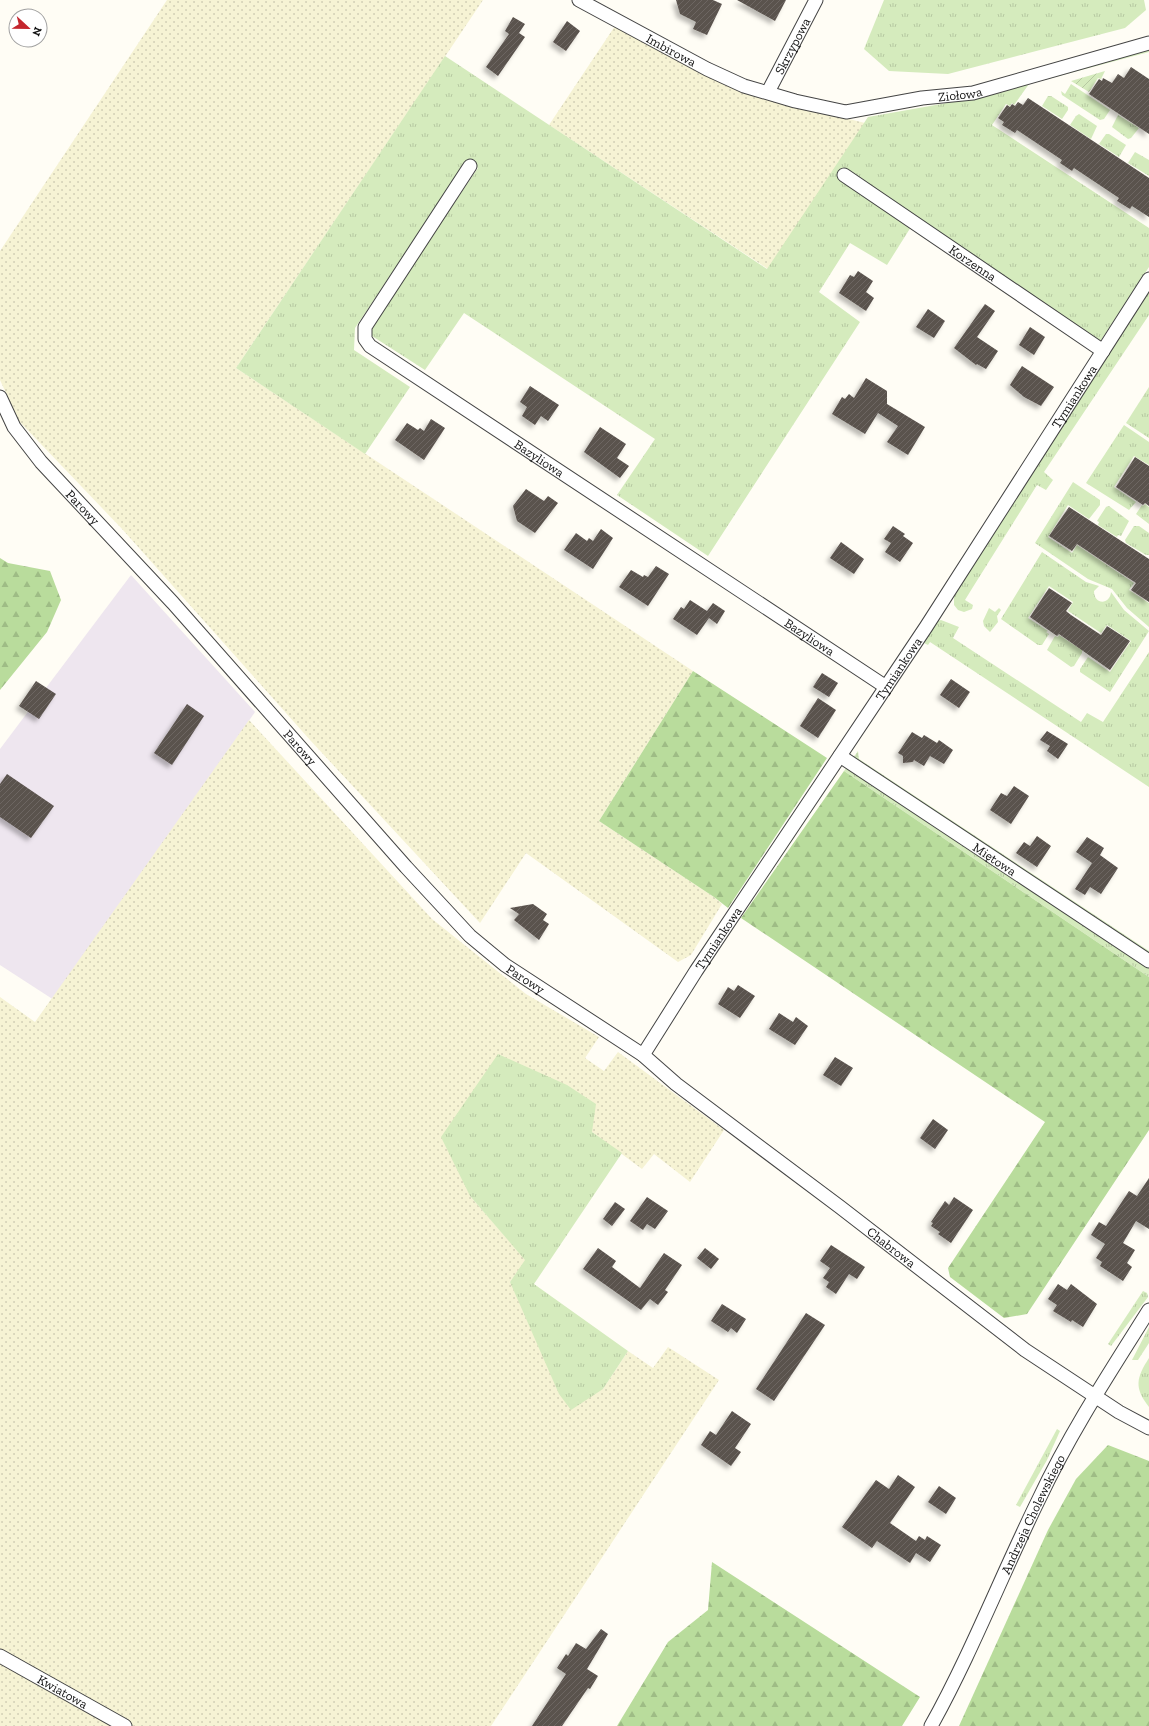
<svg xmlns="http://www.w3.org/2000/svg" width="1149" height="1726" viewBox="0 0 1149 1726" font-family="'Zilla Slab',serif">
	<defs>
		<pattern id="farmland-dots" width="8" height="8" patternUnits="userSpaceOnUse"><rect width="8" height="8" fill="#f6f3d4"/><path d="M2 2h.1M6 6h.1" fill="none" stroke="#d2cfb5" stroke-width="1.8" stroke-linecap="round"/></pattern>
		<pattern id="grass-tufts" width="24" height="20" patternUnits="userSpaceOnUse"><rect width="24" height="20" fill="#d5ebbd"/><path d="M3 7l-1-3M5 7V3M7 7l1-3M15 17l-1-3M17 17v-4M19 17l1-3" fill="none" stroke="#b6c8a1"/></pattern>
		<pattern id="forest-firs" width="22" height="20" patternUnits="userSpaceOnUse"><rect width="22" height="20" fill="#b9dc9c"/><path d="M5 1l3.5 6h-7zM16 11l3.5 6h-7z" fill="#9ebc85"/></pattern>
		<pattern id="garden-furrows" width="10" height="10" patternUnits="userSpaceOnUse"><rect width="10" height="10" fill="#d5ebbd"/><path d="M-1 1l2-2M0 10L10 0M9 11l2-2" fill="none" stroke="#b6c8a1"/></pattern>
		<pattern id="building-hatch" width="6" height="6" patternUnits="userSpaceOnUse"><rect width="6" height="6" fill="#5a524d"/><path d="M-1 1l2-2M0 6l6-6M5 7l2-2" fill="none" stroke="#6d6662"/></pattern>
		<filter id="shadow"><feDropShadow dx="-3.5" dy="3.5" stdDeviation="2" flood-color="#0004"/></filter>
	</defs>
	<rect width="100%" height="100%" fill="#fffdf5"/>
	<!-- industrial -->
	<polygon fill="#eee6ef" points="131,575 255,712 54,1000 0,965 0,749"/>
	<!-- farmland -->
	<g fill="url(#farmland-dots)">
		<polygon points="167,0 483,0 236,368 693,671 599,821 714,897 722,904 691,955 678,962 526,853 480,923 310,740 123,530 19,421 0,380 0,251"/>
		<polygon points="615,26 749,94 865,123 768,269 549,125"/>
		<polygon points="249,720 432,919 526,994 599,1037 585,1058 604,1071 618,1052 724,1130 690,1182 654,1154 642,1169 592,1132 470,1196 526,1260 510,1282 603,1389 628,1351 653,1368 668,1347 719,1380 491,1726 0,1726 0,997 35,1022"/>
	</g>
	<!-- grass -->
	<g fill="url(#grass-tufts)">
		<polygon points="884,0 1144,0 1146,10 1125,28 948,74 889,71 864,49"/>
		<polygon points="1149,48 1149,52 1029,84 1014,105 1012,103 1010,106 1006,104 992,125 1149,228 1149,267 1099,343 916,219 887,265 850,243 819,292 860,322 708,556 617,495 655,439 464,313 425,370 372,336 372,324 478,168 468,160 355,328 354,350 410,387 365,454 236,368 445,56 767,269 868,117 975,98"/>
		<polygon points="1071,84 1110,110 1104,119 1100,120 1062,95 1061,91 1065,94"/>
		<polygon points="1048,96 1051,96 1068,107 1068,110 1062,119 1042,106"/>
		<polygon points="1079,114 1097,126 1091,139 1070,125 1076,116"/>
		<polygon points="1118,115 1139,128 1131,138 1128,139 1112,127"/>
		<polygon points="1106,134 1109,134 1126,145 1119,157 1099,144"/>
		<polygon points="1135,152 1149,160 1149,176 1128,163"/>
		<polygon points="1149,290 1149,315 1044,472 1053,480 1046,490 1037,485 973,587 965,600 973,605 972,609 964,612 958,610 954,605 954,596"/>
		<polygon points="1149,387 1149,438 1126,423"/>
		<polygon points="1124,425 1149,442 1149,465 1134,456 1114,487 1136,502 1129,510 1086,483"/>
		<polygon points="1073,482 1100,500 1100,505 1089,519 1068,505 1048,537 1072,553 1077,545 1134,583 1129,590 1149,603 1149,627 1127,608 1112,589 1088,579 1035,543"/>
		<polygon points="1145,504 1149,507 1149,524 1136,514 1142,505 1143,506"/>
		<polygon points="1109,506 1129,521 1121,536 1118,535 1117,537 1098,525 1099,522 1097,521 1106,507"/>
		<polygon points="1134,526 1139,526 1149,533 1149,555 1146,555 1126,543 1125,540"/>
		<path d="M1042 552 1086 582 1099 586 1094 591C1094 605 1110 605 1111 592L1124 610 1149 631 1110 692 1080 672V669L1088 657 1110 672 1131 641 1107 625 1101 633 1068 611 1073 602 1049 586 1028 618 1048 631 1046 632 1049 634 1042 645H1038L1001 619Z"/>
		<polygon points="989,608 995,612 999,608 1001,610 997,616 998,622 990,632 984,626 983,621"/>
		<polygon points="941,620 959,627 953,638 1081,722 1087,713 1103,722 1149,652 1149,787 930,642 928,645 924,643 938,621"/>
		<polygon points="1059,635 1082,650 1082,653 1074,666 1071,667 1047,650 1055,636 1058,637"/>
		<polygon points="858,751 859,759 1149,951 1149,977 844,771"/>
		<polygon points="498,1054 567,1085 596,1104 592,1132 622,1153 534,1284 628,1351 603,1389 571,1410 559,1394 510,1282 525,1260 470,1196 441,1137"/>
		<polygon points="1143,1291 1147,1293 1148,1297 1111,1346 1108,1344"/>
		<polygon points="1149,1327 1149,1343 1138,1360 1132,1360"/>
		<path d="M1149 1358V1407C1134 1388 1136 1378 1149 1358Z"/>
		<polygon points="1057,1429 1060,1431 1047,1460 1020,1507 1016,1505"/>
	</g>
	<!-- forest -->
	<g fill="url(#forest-firs)">
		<polygon points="0,558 8,563 50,571 61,600 47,632 0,690"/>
		<polygon points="693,671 827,758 728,908 714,897 599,821"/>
		<polygon points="844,771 1149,977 1149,1130 1027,1314 1004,1318 950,1277 948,1268 1045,1122 741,918"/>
		<polygon points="1108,1445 1149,1461 1149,1726 959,1726 1048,1530 1076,1479"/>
		<polygon points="712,1562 920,1697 902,1726 617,1726 668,1642 708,1610"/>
	</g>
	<!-- garden -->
	<polygon fill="url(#garden-furrows)" points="1105,71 1101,79 1098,78 1089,92 1071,81"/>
	<!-- building -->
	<g fill="url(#building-hatch)" filter="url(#shadow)">
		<polygon points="676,0 713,0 722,4 707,35 693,29 696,22 680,14"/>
		<polygon points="737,0 786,0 775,21"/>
		<polygon points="513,17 525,24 519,33 525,37 498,76 486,67 509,34 505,31"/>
		<polygon points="567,21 580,31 566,51 553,42"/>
		<polygon points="1131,67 1149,79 1149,134 1089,94 1099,79 1102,81 1103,78 1112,83 1118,74 1124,78"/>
		<polygon points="1028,98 1149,178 1149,217 1132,206 1130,209 1117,201 1119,198 1074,168 1072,171 1060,163 1062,160 1017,130 1015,133 1002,125 1004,122 998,118 1007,105 1010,107 1012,104 1015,106 1018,102 1023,105"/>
		<polygon points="858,271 873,281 866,292 874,298 866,311 839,293 850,275 854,277"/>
		<polygon points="985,304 995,311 977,337 998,351 986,369 977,364 976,365 954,348"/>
		<polygon points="928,309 945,321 934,338 916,327"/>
		<polygon points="1030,327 1045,337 1034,355 1019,345"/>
		<polygon points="1022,366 1054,387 1041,406 1024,397 1010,385"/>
		<polygon points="866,378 887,391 887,404 925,427 908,455 887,442 898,426 878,413 865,434 832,414 842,397 845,399 849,394 854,398"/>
		<polygon points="530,386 559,405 548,421 541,416 535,425 522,416 527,407 520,402"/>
		<polygon points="431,419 445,428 424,460 395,440 407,423 418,430 420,428 424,431"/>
		<polygon points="600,427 626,444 617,458 629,466 620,478 584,452"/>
		<polygon points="1135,457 1149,466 1149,506 1145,503 1143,505 1116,487"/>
		<polygon points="526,489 544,501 548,496 558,503 535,533 517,521 513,506"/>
		<polygon points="1069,507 1149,559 1149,602 1131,590 1136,583 1101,560 1077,544 1072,551 1049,536"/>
		<polygon points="893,526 905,534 903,536 913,543 900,562 885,552 891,543 884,539"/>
		<polygon points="601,529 613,538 593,569 564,550 576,533 587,541 589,538 593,541"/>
		<polygon points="841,542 864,559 854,574 830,558"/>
		<polygon points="656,566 669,574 648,606 619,587 631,570 643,577 644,575 648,577"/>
		<polygon points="1049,588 1072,603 1066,611 1071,615 1101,635 1107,626 1130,641 1110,670 1059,634 1057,636 1030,617"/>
		<polygon points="690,600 707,611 713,603 725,611 717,624 709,618 697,635 673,619 681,607 684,609"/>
		<polygon points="822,673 838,683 829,697 813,687"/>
		<polygon points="951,679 970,692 959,708 940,695"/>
		<polygon points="36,681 56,694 39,719 19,706"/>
		<polygon points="818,698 836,710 818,738 800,726"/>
		<polygon points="187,704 204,716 172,765 154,753"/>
		<polygon points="1047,731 1068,744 1058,759 1047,751 1050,746 1040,740"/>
		<polygon points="912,732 922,738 924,735 937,743 939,740 953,750 944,764 930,756 924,766 914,760 913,762 903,763 903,756 898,753"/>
		<polygon points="7,774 54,806 31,838 0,817 0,784"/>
		<polygon points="1014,786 1029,796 1011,824 990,810 1001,793 1007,796"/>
		<polygon points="1037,836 1051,846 1037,867 1016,853 1024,842 1030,846"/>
		<polygon points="1087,837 1104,848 1100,855 1118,868 1101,894 1090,887 1085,895 1075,889 1092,863 1076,852"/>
		<polygon points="533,904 547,914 543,920 549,924 539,940 514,920 519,914 510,908"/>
		<polygon points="738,985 755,996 740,1018 718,1004 728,987 734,991"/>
		<polygon points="779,1013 793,1022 796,1017 808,1026 795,1045 769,1029"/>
		<polygon points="835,1057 853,1068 841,1086 823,1075"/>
		<polygon points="933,1119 948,1130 935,1149 920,1138"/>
		<polygon points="1149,1178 1149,1229 1136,1221 1123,1243 1135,1250 1127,1263 1132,1267 1123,1281 1100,1266 1102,1262 1096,1258 1105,1244 1091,1235 1099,1222 1106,1226 1129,1191 1137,1196"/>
		<polygon points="647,1197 668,1211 655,1229 647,1224 643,1230 630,1221"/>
		<polygon points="954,1197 973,1210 951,1243 938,1234 940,1232 931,1226 933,1223 931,1222 945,1201 949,1205"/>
		<polygon points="615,1202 625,1209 612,1226 603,1219"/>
		<polygon points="831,1245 865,1267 857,1279 849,1274 836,1294 826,1287 829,1282 823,1278 830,1268 820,1261"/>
		<polygon points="598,1248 616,1261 612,1267 640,1288 664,1253 682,1265 665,1290 668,1292 658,1305 650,1299 641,1310 583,1269"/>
		<polygon points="705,1248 719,1259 711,1269 697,1258"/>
		<polygon points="1058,1284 1067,1290 1071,1284 1097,1304 1083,1327 1072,1320 1071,1322 1053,1311 1057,1305 1048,1299"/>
		<polygon points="722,1304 746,1319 737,1333 731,1328 728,1332 711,1321"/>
		<polygon points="806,1313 825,1325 774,1401 756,1389"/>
		<polygon points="732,1411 751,1424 735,1448 741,1452 731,1466 701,1445 710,1431 716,1435"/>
		<polygon points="898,1475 915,1487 890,1523 916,1541 919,1536 925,1540 927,1536 941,1545 930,1562 916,1553 910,1563 877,1541 872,1548 842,1527 876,1480 889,1489"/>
		<polygon points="939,1486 956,1498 946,1514 928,1502"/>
		<polygon points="601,1629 608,1634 587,1669 598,1676 590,1689 588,1688 562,1726 532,1726 566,1674 557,1668 566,1654 568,1656 576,1643 586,1649"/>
	</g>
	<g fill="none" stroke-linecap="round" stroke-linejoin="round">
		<!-- minor casing -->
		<g stroke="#444" stroke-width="15">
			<g id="minor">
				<path id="s1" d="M579 0 707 69 744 86 795 101 846 112 922 98 973 93 1149 43"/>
				<path id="s2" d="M768 92 816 0"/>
				<path id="s3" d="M470 166 365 327V339L370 346 886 687"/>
				<path id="s4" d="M844 175 1103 351"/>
				<path id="s5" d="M0 397 14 427 41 462 173 603 406 867 470 936 505 965 643 1055 676 1084 840 1207 1025 1350 1119 1412 1149 1428"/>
				<path id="s6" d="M840 756 1149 961"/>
				<path id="s7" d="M643 1055 696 971 926 627 1149 279"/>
				<path id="s8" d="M0 1656 125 1726"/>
				<path id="s9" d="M931 1726C972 1652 1002 1574 1039 1499 1070 1433 1110 1372 1149 1310"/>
			</g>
		</g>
		<!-- minor -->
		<use href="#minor" stroke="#fff" stroke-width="13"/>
	</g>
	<g text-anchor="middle" stroke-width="4" stroke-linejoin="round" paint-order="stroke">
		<!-- street labels -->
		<g font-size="13" fill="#111" stroke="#fff">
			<text dy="5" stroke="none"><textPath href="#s2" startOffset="52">Skrzypowa</textPath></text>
			<text dy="5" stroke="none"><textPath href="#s1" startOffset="105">Imbirowa</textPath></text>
			<text dy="5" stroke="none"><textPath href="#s1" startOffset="407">Ziołowa</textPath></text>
			<text dy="5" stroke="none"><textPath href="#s4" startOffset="156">Korzenna</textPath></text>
			<text dy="5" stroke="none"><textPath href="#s7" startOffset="787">Tymiankowa</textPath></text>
			<text dy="5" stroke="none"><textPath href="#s3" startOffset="416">Bazyliowa</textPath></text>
			<text dy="5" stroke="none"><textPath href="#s5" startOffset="139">Parowy</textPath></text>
			<text dy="5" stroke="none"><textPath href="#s3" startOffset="740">Bazyliowa</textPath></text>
			<text dy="5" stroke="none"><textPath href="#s7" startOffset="463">Tymiankowa</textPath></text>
			<text dy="5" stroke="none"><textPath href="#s5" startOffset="463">Parowy</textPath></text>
			<text dy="5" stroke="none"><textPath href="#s6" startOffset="186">Miętowa</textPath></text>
			<text dy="5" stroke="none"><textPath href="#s7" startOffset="139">Tymiankowa</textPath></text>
			<text dy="5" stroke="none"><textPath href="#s5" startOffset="787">Parowy</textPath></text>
			<text dy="5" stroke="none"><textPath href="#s5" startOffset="1241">Chabrowa</textPath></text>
			<text dy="5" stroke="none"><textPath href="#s9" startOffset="235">Andrzeja Cholewskiego</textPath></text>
			<text dy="5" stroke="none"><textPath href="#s8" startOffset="72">Kwiatowa</textPath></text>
		</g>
	</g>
	<!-- north arrow -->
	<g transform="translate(28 28) rotate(112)"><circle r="19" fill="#ffffff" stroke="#a0a0a0"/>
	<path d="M0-3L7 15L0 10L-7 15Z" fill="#c4262e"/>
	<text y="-6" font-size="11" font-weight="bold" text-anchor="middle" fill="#111111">N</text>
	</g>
</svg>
